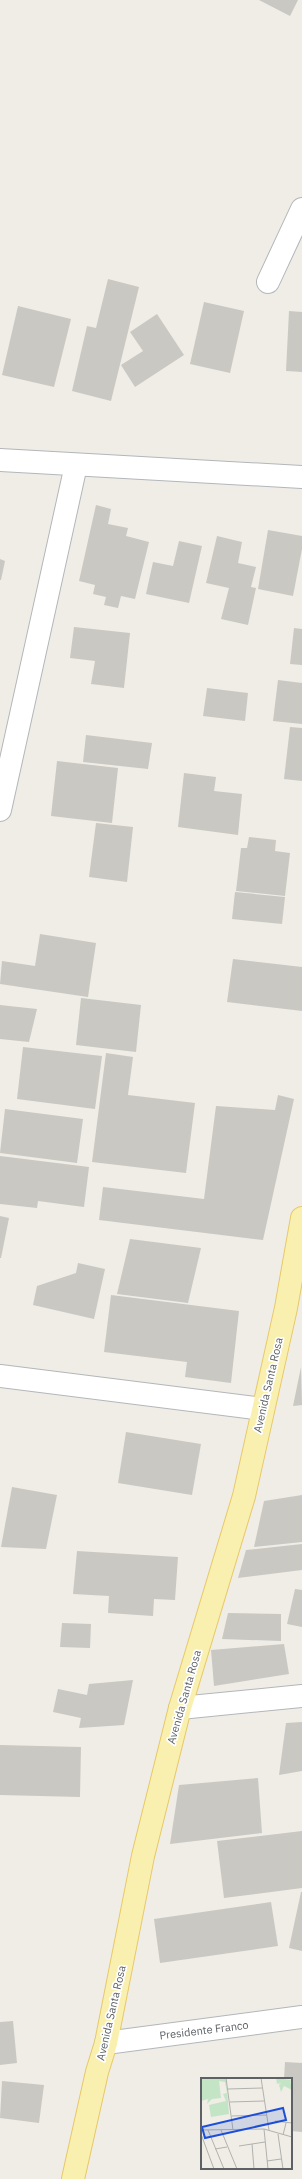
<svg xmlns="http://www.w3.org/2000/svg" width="302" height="2179" viewBox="0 0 302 2179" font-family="'IBM Plex Sans',sans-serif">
	<rect width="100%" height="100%" fill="#efede6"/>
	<!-- building -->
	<g fill="#cac8c2">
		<polygon points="259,0 298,0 290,16"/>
		<polygon points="108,279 139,287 111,401 72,391 87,326 96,328"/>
		<polygon points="204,302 244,311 230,373 190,364"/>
		<polygon points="18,306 71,319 54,387 2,375"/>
		<polygon points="289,311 302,312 302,372 286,371"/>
		<polygon points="157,314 184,355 135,387 121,365 143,351 130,332"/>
		<polygon points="96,505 111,509 108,524 128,528 126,536 149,542 135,599 121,596 118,608 104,605 106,597 93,594 95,585 79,581"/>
		<polygon points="268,530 302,536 302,549 293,596 258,589"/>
		<polygon points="217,536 242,542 238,563 256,567 251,587 256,588 248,625 221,619 229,588 206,583"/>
		<polygon points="179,541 202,546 189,603 146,594 153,562 173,566"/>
		<polygon points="0,559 5,561 1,580 0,580"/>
		<polygon points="74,627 130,633 124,688 91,684 95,661 70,658"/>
		<polygon points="294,628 302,629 302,665 290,664"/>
		<polygon points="278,680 302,683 302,724 273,721"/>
		<polygon points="207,688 248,693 245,721 203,716"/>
		<polygon points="290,727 302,728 302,781 284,779"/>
		<polygon points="86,735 152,743 148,769 83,762"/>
		<polygon points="57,761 118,768 112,823 51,816"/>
		<polygon points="184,773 216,777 214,791 242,794 238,835 178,827"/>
		<polygon points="96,823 133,827 127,882 89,877"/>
		<polygon points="249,837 276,840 275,851 290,853 285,896 236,891 241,848 247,848"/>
		<polygon points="235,892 285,897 282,924 232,919"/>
		<polygon points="40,934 96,943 88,997 0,984 2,961 35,966"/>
		<polygon points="233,959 302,967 302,1011 227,1002"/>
		<polygon points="81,998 141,1005 136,1052 76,1045"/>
		<polygon points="0,1005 37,1009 29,1042 0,1039"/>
		<polygon points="23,1047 102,1056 95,1109 17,1099"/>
		<polygon points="106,1053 133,1057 128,1095 195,1103 186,1173 92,1162"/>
		<polygon points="278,1095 294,1099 263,1240 99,1220 103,1187 204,1199 216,1106 275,1110"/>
		<polygon points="5,1109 83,1119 77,1163 0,1153"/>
		<polygon points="0,1156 89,1167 84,1207 38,1201 37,1208 0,1204"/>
		<polygon points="0,1216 9,1218 1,1258 0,1258"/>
		<polygon points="130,1239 201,1248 188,1303 117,1294"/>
		<polygon points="78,1263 105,1269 94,1319 33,1305 37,1286 76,1273"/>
		<polygon points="111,1295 239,1311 231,1383 185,1377 187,1362 104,1352"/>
		<polygon points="301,1367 302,1405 293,1406"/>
		<polygon points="126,1432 201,1444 192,1495 118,1483"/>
		<polygon points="12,1487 57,1495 46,1549 1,1547"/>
		<polygon points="302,1495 302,1542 254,1547 264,1501"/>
		<polygon points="302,1544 302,1570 238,1578 246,1550"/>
		<polygon points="77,1551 178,1557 175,1600 154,1599 153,1616 108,1613 109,1596 73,1594"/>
		<polygon points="295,1589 302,1590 302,1627 287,1624"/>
		<polygon points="228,1613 281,1614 281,1641 222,1639"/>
		<polygon points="62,1623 91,1624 90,1648 60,1647"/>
		<polygon points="284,1644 289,1674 214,1686 211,1650"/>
		<polygon points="133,1680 124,1725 79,1728 81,1718 53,1712 58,1689 87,1695 89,1684"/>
		<polygon points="302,1722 302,1771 279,1775 286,1723"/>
		<polygon points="0,1745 81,1747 80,1797 0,1795"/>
		<polygon points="258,1778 262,1833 170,1844 179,1785"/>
		<polygon points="302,1831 302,1888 224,1898 217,1841"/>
		<polygon points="301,1892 302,1892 302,1951 289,1948"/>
		<polygon points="271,1902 278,1946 160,1963 154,1919"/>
		<polygon points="13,2021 17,2063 0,2065 0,2022"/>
		<polygon points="285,2062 302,2063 302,2132 291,2131 291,2079 284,2079"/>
		<polygon points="2,2081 44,2085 39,2123 0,2118"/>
	</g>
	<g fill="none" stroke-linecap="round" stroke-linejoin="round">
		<!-- minor casing -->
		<g stroke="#b3b6ba" stroke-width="24">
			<g id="minor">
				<polyline points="268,282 302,209"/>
				<polyline points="0,460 302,477"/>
				<polyline points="0,810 76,465"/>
				<polyline points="0,1376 263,1409"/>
				<polyline points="180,1708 302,1696"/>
				<polyline points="106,2043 302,2017"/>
			</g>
		</g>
		<!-- major casing -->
		<g stroke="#e7c866" stroke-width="24">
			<polyline id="major" points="73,2179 97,2072 106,2043 143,1856 180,1708 244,1496 286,1308 302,1218"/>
		</g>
		<!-- minor -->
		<use href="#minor" stroke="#fff" stroke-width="22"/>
		<!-- major -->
		<use href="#major" stroke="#f9f0b0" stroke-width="22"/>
	</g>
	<g text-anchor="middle" stroke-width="3.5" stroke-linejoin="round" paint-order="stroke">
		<!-- street labels -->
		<g font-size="11" fill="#5d6165" stroke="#fff">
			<text transform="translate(268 1385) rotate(-77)" y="4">Avenida Santa Rosa</text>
			<text transform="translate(184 1697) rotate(-74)" y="4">Avenida Santa Rosa</text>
			<text transform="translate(111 2013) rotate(-77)" y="4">Avenida Santa Rosa</text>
			<text transform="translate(204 2030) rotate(-7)" y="4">Presidente Franco</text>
		</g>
	</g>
	<!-- overview -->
	<g transform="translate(201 2078)">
		<rect width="91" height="91" fill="#efede6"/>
		<path d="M0 0H25L28 36 10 39 8 27 25 23 22 16 26 15 24 4 18 3 20 20 11 21 6 26 7 21 0 23ZM75 0 90 2 89 6 91 3V12L83 8 80 14 78 7 80 5 76 6Z" fill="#c4e4c6"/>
		<path fill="none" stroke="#b1b1ae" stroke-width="1" d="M25 0 32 52M60 0 68 52M27 11 61 10M29 24 63 23M31 38 66 37M74 43 91 45M63 51 67 91M0 52 63 51 91 59M7 52 23 91M20 52 36 91M0 56 13 91M77 56 82 91M82 57 85 45M51 66 53 91M38 68 64 64M14 71 26 69M66 83 80 81"/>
		<path fill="#1d4ed8" fill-opacity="0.15" stroke="#1d4ed8" stroke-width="2" d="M82 30 85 42 4 60 1 49Z"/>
		<rect width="91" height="91" fill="none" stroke="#5d6165" stroke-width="2"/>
	</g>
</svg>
